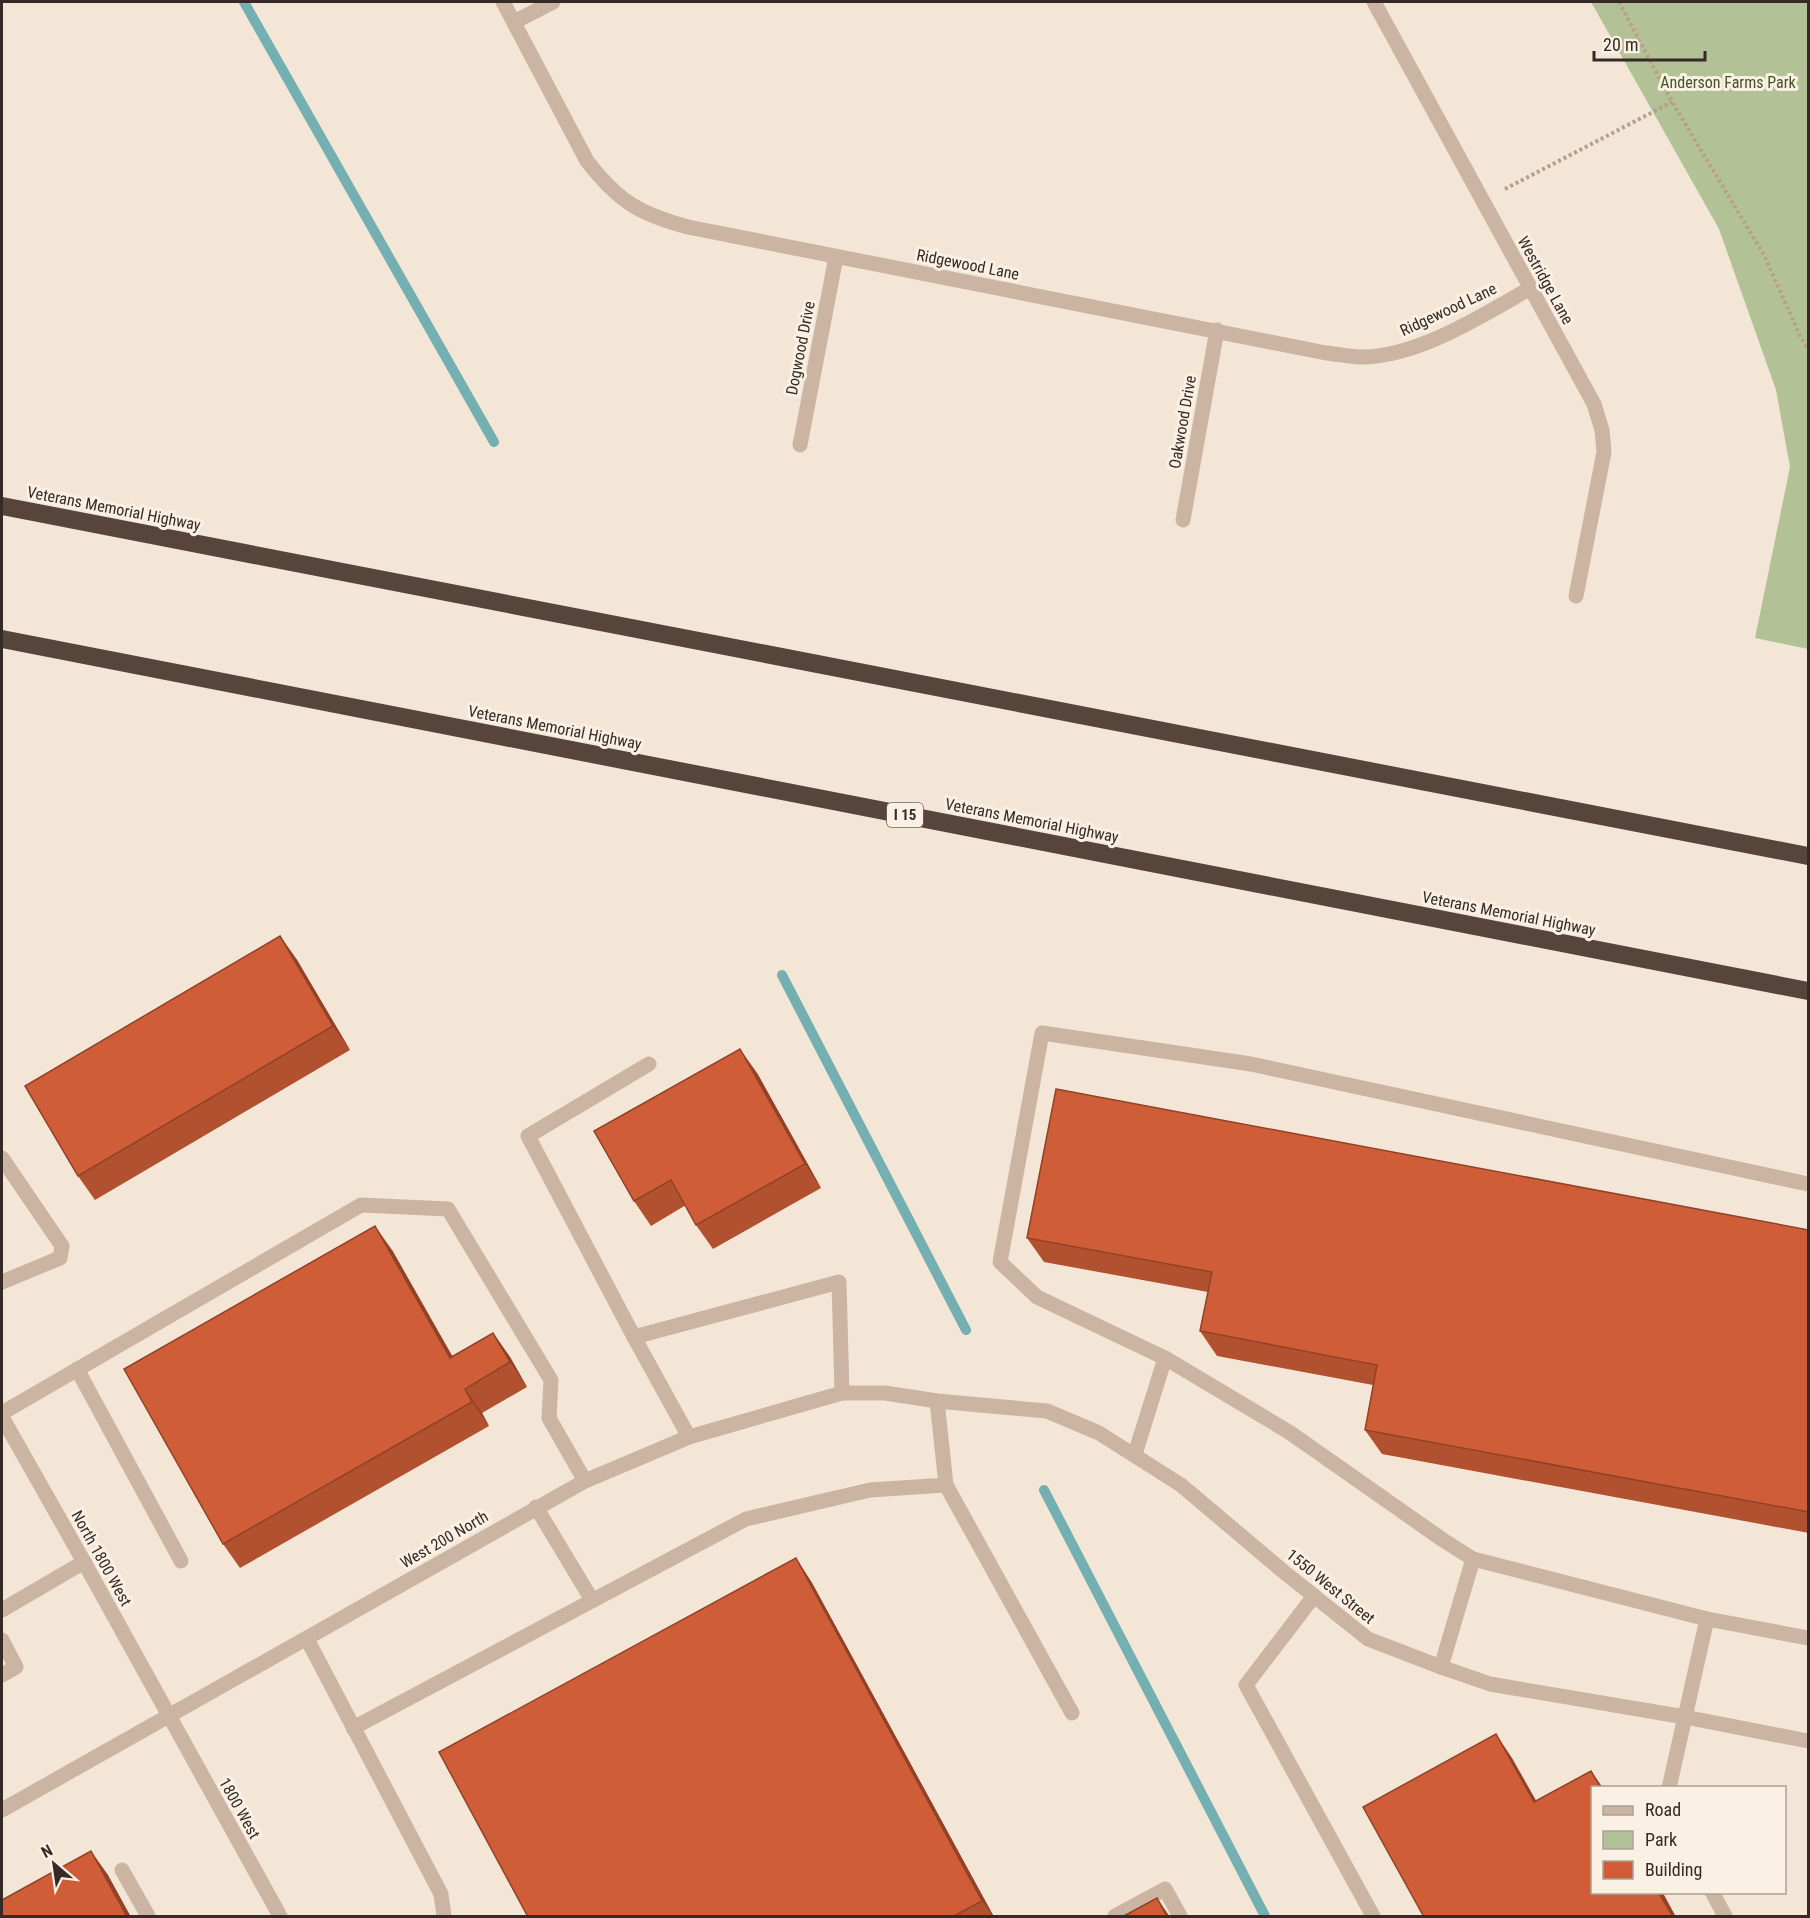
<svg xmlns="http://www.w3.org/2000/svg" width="1810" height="1918" viewBox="0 0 1810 1918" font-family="'Roboto Condensed',sans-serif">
	<rect width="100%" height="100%" fill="#f3e6d7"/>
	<!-- green -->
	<polygon fill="#b3c296" points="1591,2 1808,2 1808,649 1755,638 1790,467 1776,390 1719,229"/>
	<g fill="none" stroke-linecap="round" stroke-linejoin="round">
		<!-- stream -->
		<g stroke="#74afb2" stroke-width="10">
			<polyline points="244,2 494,442"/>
			<polyline points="782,975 966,1330"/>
			<polyline points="1044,1490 1265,1916"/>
		</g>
		<!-- path -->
		<g stroke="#b79f8c" stroke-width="4" stroke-dasharray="3 3" stroke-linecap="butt">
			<polyline points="1619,2 1672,102 1764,255 1800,336 1808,349"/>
			<polyline points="1505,189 1672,102"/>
		</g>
		<!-- minor -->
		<g stroke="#cbb5a2" stroke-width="15">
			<path d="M503 2 587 161C618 201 639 214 688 227L1326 353C1338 354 1351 357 1363 357 1419 356 1481 316 1529 289"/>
			<polyline points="1374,2 1594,404 1602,430 1604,452 1576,596"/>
			<polyline points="514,22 553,2"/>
			<polyline points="800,445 836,257"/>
			<polyline points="1183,520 1217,330"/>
			<polyline points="649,1064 528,1136 634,1337 839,1282 842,1393"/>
			<polyline points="2,1158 62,1246 60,1258 2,1282"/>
			<polyline points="634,1337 689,1437"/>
			<polyline points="1165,1358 1289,1432 1443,1540 1473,1559 1441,1667"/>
			<polyline points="77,1369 181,1561"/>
			<polyline points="2,1413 361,1205 448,1209 551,1380 549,1418 585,1481"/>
			<polyline points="2,1417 84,1562 280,1916"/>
			<polyline points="1135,1454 1165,1358 1037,1297 1000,1262 1042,1033 1251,1064 1808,1184"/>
			<polyline points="946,1485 1072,1713"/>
			<polyline points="536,1507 592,1600"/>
			<polyline points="1473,1559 1707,1619 1669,1788"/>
			<polyline points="1314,1596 1246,1685 1373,1916"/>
			<polyline points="2,1610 84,1562"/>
			<polyline points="1707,1619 1808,1638"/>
			<polyline points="307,1639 441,1894 444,1916"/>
			<polyline points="2,1640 16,1667 2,1675"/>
			<polyline points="353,1728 746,1519 870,1490 946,1485 937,1401"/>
			<polyline points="2,1810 585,1481 689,1437 842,1393 885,1393 937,1401 1047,1411 1099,1433 1181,1485 1284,1572 1368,1639 1441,1667 1490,1684 1685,1717 1808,1741"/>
			<polyline points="122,1870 148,1916"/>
			<polyline points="1712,1892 1725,1916"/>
			<polyline points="1115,1916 1165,1889 1180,1916"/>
		</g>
		<!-- highway -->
		<g stroke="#57443b" stroke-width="18">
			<polyline points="2,506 1808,856"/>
			<polyline points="2,639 1808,991"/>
		</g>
	</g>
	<!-- wall -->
	<g fill="#b25130">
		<polygon points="280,936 297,960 350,1050 95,1200 78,1176"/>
		<polygon points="757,1073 821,1188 713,1249 696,1225 686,1205 651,1226 634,1201"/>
		<polygon points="1809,1230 1809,1533 1382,1454 1365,1430 1373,1385 1217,1356 1200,1331 1208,1292 1044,1262 1027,1238"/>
		<polygon points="392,1250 452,1356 493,1333 510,1357 527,1387 482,1413 489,1426 240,1568 223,1544"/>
		<polygon points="796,1558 812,1583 994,1917 528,1917"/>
	</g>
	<!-- shaded-wall -->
	<g fill="#914227">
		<polygon points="280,936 297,960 350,1050 333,1026"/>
		<polygon points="740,1049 757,1073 821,1188 805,1164"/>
		<polygon points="375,1226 392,1250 467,1382 450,1358"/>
		<polygon points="493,1333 510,1357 527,1387 510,1362"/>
		<polygon points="465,1389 482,1413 489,1426 472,1402"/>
		<polygon points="796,1558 812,1583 994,1917 993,1917 982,1901"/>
		<polygon points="1496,1734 1512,1758 1551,1827 1534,1802"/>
		<polygon points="1591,1771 1603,1788 1601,1788"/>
		<polygon points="91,1851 108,1875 131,1917 127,1917"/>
		<polygon points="1659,1893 1663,1893 1676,1917 1673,1917"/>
		<polygon points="1157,1898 1170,1917 1167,1917"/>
	</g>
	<!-- building -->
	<g fill="#cf5e38" stroke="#914227" stroke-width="1.5">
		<polygon points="280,936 333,1026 78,1176 25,1086"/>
		<polygon points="740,1049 805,1164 696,1225 671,1180 634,1201 594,1131"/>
		<polygon points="1056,1089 1809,1230 1809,1512 1365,1430 1377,1365 1200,1331 1212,1272 1027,1238"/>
		<polygon points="375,1226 450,1358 493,1333 510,1362 465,1389 472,1402 223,1544 124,1369"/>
		<polygon points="796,1558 982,1901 952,1917 528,1917 439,1752"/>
		<polygon points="1496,1734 1534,1802 1591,1771 1601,1788 1593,1788 1593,1893 1659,1893 1673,1917 1424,1917 1363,1807"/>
		<polygon points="91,1851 127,1917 2,1917 2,1900"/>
		<polygon points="1157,1898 1167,1917 1122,1917"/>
	</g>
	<g text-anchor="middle" stroke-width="6" stroke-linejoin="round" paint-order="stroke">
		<!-- shield labels -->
		<rect fill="#faf0e3" stroke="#70655e" stroke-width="1.5" x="887" y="803" width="36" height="24" rx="4.5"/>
		<g font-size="15" font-weight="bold" fill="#352a25">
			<text x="905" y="820">I 15</text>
		</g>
		<!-- park labels -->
		<g font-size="16" fill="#445527" stroke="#faf0e3">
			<text x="1728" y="88">Anderson Farms Park</text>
		</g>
		<!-- street labels -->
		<g font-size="16" fill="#352a25" stroke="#faf0e3">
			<text transform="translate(968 264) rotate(11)" y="6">Ridgewood Lane</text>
			<text transform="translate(1546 280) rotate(61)" y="6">Westridge Lane</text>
			<text transform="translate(1448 309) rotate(-25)" y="6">Ridgewood Lane</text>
			<text transform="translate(800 348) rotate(-79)" y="6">Dogwood Drive</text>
			<text transform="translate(1182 422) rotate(-80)" y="6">Oakwood Drive</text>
			<text transform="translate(114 508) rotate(11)" y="6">Veterans Memorial Highway</text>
			<text transform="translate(555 727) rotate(11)" y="6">Veterans Memorial Highway</text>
			<text transform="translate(1032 820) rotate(11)" y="6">Veterans Memorial Highway</text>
			<text transform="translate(1509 913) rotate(11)" y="6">Veterans Memorial Highway</text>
			<text transform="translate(444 1539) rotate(-30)" y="6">West 200 North</text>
			<text transform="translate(102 1558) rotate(61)" y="6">North 1800 West</text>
			<text transform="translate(1331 1586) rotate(39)" y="6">1550 West Street</text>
			<text transform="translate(240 1808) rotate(61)" y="6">1800 West</text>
		</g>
	</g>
	<!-- border -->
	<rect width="1810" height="1918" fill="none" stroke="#352a25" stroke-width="6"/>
	<!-- legend -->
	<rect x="1591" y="1786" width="195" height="108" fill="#faf0e3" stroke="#aba197" stroke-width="1.5"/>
	<rect x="1603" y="1806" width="30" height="9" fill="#cbb5a2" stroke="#aba197" stroke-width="1.5"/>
	<text x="1645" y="1816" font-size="18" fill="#352a25">Road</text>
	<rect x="1603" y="1831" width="30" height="18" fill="#b3c296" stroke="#aba197" stroke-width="1.5"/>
	<text x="1645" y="1846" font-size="18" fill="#352a25">Park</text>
	<rect x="1603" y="1861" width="30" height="18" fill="#cf5e38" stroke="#aba197" stroke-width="1.5"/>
	<text x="1645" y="1876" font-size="18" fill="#352a25">Building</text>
	<!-- north arrow -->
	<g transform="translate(54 1864) rotate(331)" stroke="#faf0e3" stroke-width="4.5" paint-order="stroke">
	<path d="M0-4.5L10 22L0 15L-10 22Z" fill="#352a25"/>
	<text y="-9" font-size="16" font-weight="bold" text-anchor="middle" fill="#352a25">N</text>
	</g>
	<!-- scale -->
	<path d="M1594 51v9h111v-9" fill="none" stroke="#352a25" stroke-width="3"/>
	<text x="1603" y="51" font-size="18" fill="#352a25" stroke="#faf0e3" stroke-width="4.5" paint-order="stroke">20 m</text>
</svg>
